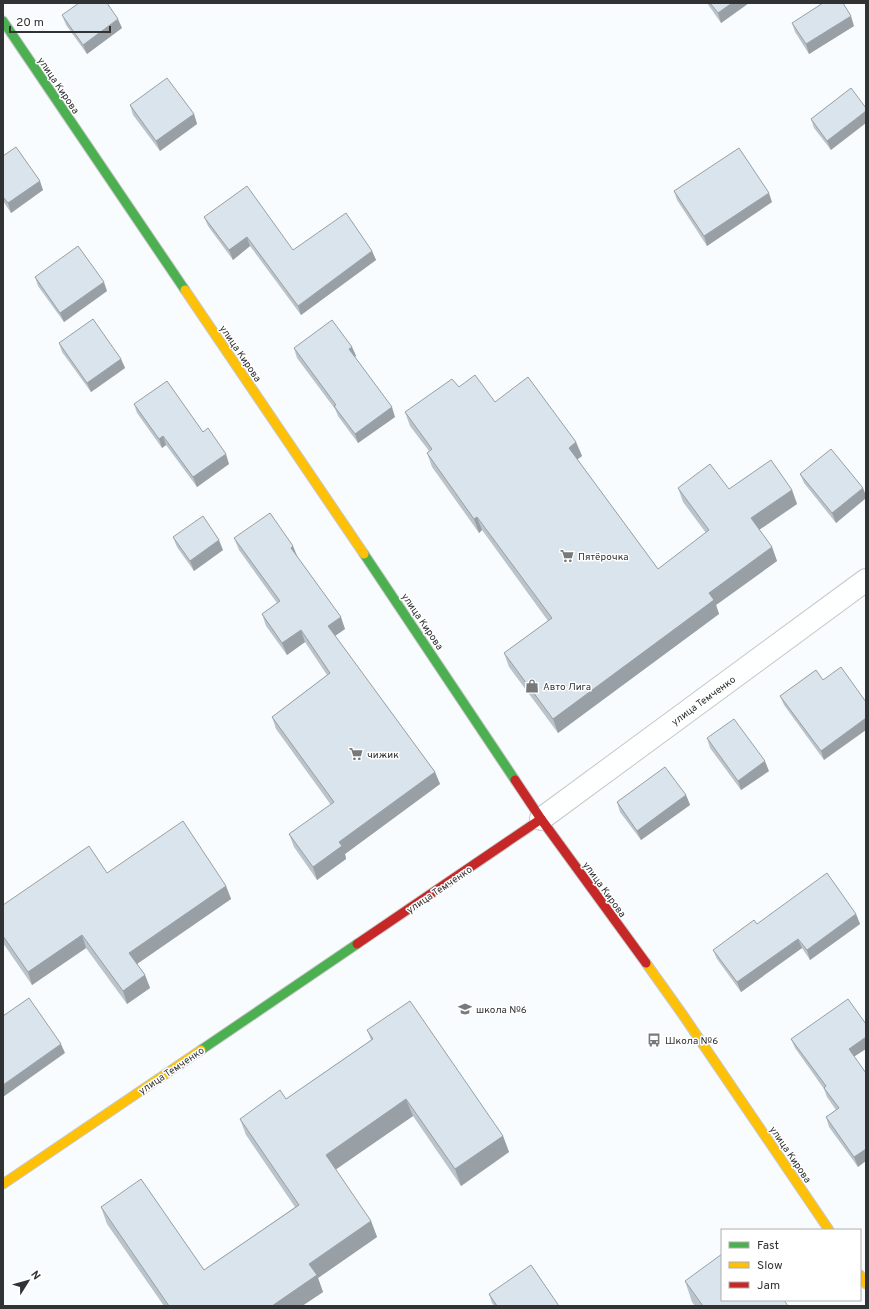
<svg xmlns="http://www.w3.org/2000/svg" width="869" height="1309" viewBox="0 0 869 1309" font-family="Overpass,sans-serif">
	<rect width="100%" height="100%" fill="#f9fcfe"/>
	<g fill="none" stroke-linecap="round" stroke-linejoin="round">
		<!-- street casing -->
		<g stroke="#c6c8c9" stroke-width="24">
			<polyline id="street" points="541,819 866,580"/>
		</g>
		<!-- fast casing -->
		<g stroke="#c6c8c9" stroke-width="11">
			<g id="fast">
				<polyline points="3,21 185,290"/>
				<polyline points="364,554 515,780"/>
				<polyline points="201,1050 357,944"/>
			</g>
		</g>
		<!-- slow casing -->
		<g stroke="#c6c8c9" stroke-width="11">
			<g id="slow">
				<polyline points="185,290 364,554"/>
				<polyline points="646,963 683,1015 829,1230"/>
				<polyline points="3,1184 201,1050"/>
				<polyline points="860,1275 866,1284"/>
			</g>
		</g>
		<!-- jam casing -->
		<g stroke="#c6c8c9" stroke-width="11">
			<g id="jam">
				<polyline points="515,780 541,819 646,963"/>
				<polyline points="357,944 541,819"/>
			</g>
		</g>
		<!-- street -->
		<use href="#street" stroke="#feffff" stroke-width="22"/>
		<!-- fast -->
		<use href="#fast" stroke="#4caf50" stroke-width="9"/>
		<!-- slow -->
		<use href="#slow" stroke="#ffc107" stroke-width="9"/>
		<!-- jam -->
		<use href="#jam" stroke="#c62828" stroke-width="9"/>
	</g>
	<!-- wall -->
	<g fill="#bbc4cb">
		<polygon points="707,3 749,3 721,23"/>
		<polygon points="62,15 122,28 87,54 66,25"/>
		<polygon points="792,23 854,26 809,54 795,32"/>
		<polygon points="851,88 831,150 814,128 811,119"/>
		<polygon points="130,105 194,114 197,124 160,151 133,115"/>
		<polygon points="3,156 43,190 11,213 3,201"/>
		<polygon points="674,191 772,202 707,246 677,200"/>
		<polygon points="204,217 293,250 372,251 376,260 301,315 250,246 233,260 208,226"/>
		<polygon points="35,277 107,291 64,322 38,286"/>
		<polygon points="59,343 121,359 125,368 91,392 62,352"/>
		<polygon points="352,347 356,356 355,357 395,417 358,443 338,416 335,409 297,358 294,348"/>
		<polygon points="459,387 495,402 576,442 582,456 577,459 658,569 706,533 683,502 678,488 792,490 797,504 759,530 772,547 777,561 716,605 719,614 558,733 509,667 504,653 548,621 482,530 479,533 432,467 427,453 429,451 410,426 405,412"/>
		<polygon points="134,404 203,432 229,464 197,487 166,445 162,448 137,413"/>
		<polygon points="800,474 863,488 866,496 866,498 836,523 804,483"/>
		<polygon points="173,537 223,550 194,571 177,547"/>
		<polygon points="234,538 297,556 345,629 335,636 435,772 440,784 345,854 346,859 317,880 294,847 289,834 331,805 276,729 272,717 327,675 305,642 287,655 266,626 262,614 277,603 239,550"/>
		<polygon points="816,670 824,760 784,705 780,696"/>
		<polygon points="707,738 769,771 741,790 710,748"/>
		<polygon points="686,795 690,805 641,840 620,812 617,802"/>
		<polygon points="107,873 226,886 231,899 137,964 145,975 150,988 127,1004 86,948 32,985 3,943 3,905"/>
		<polygon points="856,914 860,924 810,960 802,948 741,992 717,959 713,950 757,924"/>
		<polygon points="367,1030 503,1136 509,1152 461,1186 413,1116 335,1170 371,1221 377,1237 318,1278 323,1292 302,1306 164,1306 107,1224 101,1207 204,1270 295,1207 246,1135 240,1119 286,1099 371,1040"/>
		<polygon points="791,1039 854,1057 858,1167 829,1127 826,1117 836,1110 827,1097 824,1089 795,1048"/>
		<polygon points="685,1281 788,1306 695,1306 692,1302"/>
		<polygon points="489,1294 559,1306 494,1306 492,1303"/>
	</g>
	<!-- shaded-wall -->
	<g fill="#99a0a5">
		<polygon points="732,3 749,3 721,23 718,13"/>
		<polygon points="851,16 854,26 809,54 806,44"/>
		<polygon points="118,19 122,28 87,54 83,45"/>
		<polygon points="866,111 866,123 831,150 827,141"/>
		<polygon points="194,114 197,124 160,151 156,141"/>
		<polygon points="40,181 43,190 11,213 8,203"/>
		<polygon points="769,193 772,202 707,246 704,236"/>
		<polygon points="247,237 250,246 233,260 229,250"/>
		<polygon points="372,251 376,260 301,315 298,306"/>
		<polygon points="104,282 107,291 64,322 60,313"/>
		<polygon points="352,347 356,356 352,358 349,349"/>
		<polygon points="121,359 125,368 91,392 87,383"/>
		<polygon points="392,407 395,417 358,443 355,434"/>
		<polygon points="163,436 166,445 162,448 159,439"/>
		<polygon points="576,442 582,456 574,462 569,448"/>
		<polygon points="226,454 229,464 197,487 193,477"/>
		<polygon points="863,488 866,496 866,498 836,523 832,513"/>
		<polygon points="792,490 797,504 756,532 751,518"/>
		<polygon points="477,517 482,530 479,533 474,519"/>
		<polygon points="219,540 223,550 194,571 190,561"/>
		<polygon points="293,546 298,558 291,548"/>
		<polygon points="772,547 777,561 716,605 719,614 558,733 553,719 709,593"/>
		<polygon points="341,617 345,629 332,638 328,626"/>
		<polygon points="301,630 305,642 287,655 282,643"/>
		<polygon points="866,718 866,730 824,760 821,751"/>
		<polygon points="765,761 769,771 741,790 738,781"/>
		<polygon points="435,772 440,784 345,854 346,859 317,880 313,867 339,842"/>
		<polygon points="686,795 690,805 641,840 637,831"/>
		<polygon points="226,886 231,899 134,966 129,953"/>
		<polygon points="856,914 860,924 810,960 807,950"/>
		<polygon points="82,935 86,948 32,985 28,972"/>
		<polygon points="798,939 802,948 741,992 737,982"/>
		<polygon points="145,975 150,988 127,1004 123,991"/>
		<polygon points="866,1037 866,1049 852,1058 849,1049"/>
		<polygon points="61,1044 65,1053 3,1097 3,1085"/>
		<polygon points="406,1099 413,1116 332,1172 326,1155"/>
		<polygon points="503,1136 509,1152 461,1186 455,1169"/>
		<polygon points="866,1149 866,1161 858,1167 854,1157"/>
		<polygon points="371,1221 377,1237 318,1278 323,1292 302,1306 272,1306 309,1264"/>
	</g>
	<!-- building -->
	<g fill="#dae4ec" stroke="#99a0a5">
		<polygon points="79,3 107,3 118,19 83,45 62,15"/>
		<polygon points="710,3 732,3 718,13"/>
		<polygon points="823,3 843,3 851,16 806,44 792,23"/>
		<polygon points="167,78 194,114 156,141 130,105"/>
		<polygon points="851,88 866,108 866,111 827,141 811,119"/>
		<polygon points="16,147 40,181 8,203 3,197 3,156"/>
		<polygon points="739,148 769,193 704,236 674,191"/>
		<polygon points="247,186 293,250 346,213 372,251 298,306 247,237 229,250 204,217"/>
		<polygon points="78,246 104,282 60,313 35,277"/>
		<polygon points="93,319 121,359 87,383 59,343"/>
		<polygon points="332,320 352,347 349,349 392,407 355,434 334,406 336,405 294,348"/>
		<polygon points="475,375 495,402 528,377 576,442 569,448 658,569 709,530 678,488 710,464 729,489 771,460 792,490 751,518 772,547 709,593 714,600 553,719 504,653 552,618 477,517 474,519 427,453 432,449 405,412 452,379 459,387"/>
		<polygon points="167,381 203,432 208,428 226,454 193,477 163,436 159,439 134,404"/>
		<polygon points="831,449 863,488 832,513 800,474"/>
		<polygon points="270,513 293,546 291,548 341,617 328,626 435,772 339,842 342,846 313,867 289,834 334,802 272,717 330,673 301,630 282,643 262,614 280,601 234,538"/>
		<polygon points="203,516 219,540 190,561 173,537"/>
		<polygon points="841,667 866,702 866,718 821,751 780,696 816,670 823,680"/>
		<polygon points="734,719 765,761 738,781 707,738"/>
		<polygon points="665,767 686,795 637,831 617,802"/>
		<polygon points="183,821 226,886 129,953 145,975 123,991 82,935 28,972 3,936 3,905 89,846 107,873"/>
		<polygon points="827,873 856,914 807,950 798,939 737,982 713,950 754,920 757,924"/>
		<polygon points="29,998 61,1044 3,1085 3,1016"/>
		<polygon points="848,999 866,1024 866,1037 849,1049 866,1073 866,1149 854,1157 826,1117 839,1108 824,1088 826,1086 791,1039"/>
		<polygon points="410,1001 503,1136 455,1169 406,1099 326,1155 371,1221 309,1264 317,1275 272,1306 169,1306 101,1207 141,1179 204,1270 299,1205 240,1119 280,1090 286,1099 373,1039 367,1030"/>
		<polygon points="722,1254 722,1300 784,1300 788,1306 703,1306 685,1281"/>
		<polygon points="531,1265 559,1306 497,1306 489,1294"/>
	</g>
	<!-- icons -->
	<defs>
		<g id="supermarket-bare" transform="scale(1.08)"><path d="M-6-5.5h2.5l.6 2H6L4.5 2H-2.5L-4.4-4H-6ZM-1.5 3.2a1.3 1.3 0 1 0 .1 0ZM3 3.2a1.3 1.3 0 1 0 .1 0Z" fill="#77797a" stroke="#fff" stroke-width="2.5" paint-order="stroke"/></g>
		<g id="shop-bare" transform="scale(1.08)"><path d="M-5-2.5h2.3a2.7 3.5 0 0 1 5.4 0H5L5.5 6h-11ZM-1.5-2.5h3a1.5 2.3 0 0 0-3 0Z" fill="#77797a" stroke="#fff" stroke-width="2.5" paint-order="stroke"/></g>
		<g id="school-bare" transform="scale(1.08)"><path d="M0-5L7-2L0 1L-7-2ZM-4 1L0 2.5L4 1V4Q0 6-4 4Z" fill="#77797a" stroke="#fff" stroke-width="2.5" paint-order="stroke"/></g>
		<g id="bus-bare" transform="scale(1.08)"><path d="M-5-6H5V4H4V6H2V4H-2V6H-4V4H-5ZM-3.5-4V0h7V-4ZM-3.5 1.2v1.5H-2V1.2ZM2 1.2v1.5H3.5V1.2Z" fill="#77797a" stroke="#fff" stroke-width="2.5" paint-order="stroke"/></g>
	</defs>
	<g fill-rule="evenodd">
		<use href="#supermarket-bare" x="567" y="556"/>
		<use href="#shop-bare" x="532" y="686"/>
		<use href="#supermarket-bare" x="356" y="754"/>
		<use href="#school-bare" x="465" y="1009"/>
		<use href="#bus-bare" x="654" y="1040"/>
	</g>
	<g text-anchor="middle" stroke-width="3" stroke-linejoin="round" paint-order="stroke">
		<!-- street labels -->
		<g font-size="10" fill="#313233" stroke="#fff">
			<text transform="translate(59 85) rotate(56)" y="4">улица Кирова</text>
			<text transform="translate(241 353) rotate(56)" y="4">улица Кирова</text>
			<text transform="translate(423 621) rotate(56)" y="4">улица Кирова</text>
			<text transform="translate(703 700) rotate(-36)" y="4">улица Темченко</text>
			<text transform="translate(439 889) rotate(-34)" y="4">улица Темченко</text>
			<text transform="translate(605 889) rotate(54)" y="4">улица Кирова</text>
			<text transform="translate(171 1070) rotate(-34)" y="4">улица Темченко</text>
			<text transform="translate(791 1154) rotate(56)" y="4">улица Кирова</text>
		</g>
		<!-- poi labels -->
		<g font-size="10" fill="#313233" stroke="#fff" text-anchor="start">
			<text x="578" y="560">Пятёрочка</text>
			<text x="543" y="690">Авто Лига</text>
			<text x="367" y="758">чижик</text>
			<text x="476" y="1013">школа №6</text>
			<text x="665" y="1044">Школа №6</text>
		</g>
	</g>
	<!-- border -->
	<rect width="869" height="1309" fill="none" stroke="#313233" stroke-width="8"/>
	<!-- legend -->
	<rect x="721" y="1229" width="140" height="72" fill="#ffffff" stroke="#adadad"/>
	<rect x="729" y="1242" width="20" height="6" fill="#4caf50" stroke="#adadad"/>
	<text x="757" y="1249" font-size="12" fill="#313233">Fast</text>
	<rect x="729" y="1262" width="20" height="6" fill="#ffc107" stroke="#adadad"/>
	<text x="757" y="1269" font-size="12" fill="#313233">Slow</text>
	<rect x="729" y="1282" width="20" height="6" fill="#c62828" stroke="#adadad"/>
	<text x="757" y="1289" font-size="12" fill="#313233">Jam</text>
	<!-- north arrow -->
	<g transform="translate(28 1281) rotate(53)" stroke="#ffffff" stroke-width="3" paint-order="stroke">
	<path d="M0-3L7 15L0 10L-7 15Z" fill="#313233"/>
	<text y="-6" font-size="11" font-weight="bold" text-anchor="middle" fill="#313233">N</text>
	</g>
	<!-- scale -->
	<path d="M10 26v6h100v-6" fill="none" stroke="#313233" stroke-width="2"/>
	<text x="16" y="26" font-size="12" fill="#313233" stroke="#ffffff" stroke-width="3" paint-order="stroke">20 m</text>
</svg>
